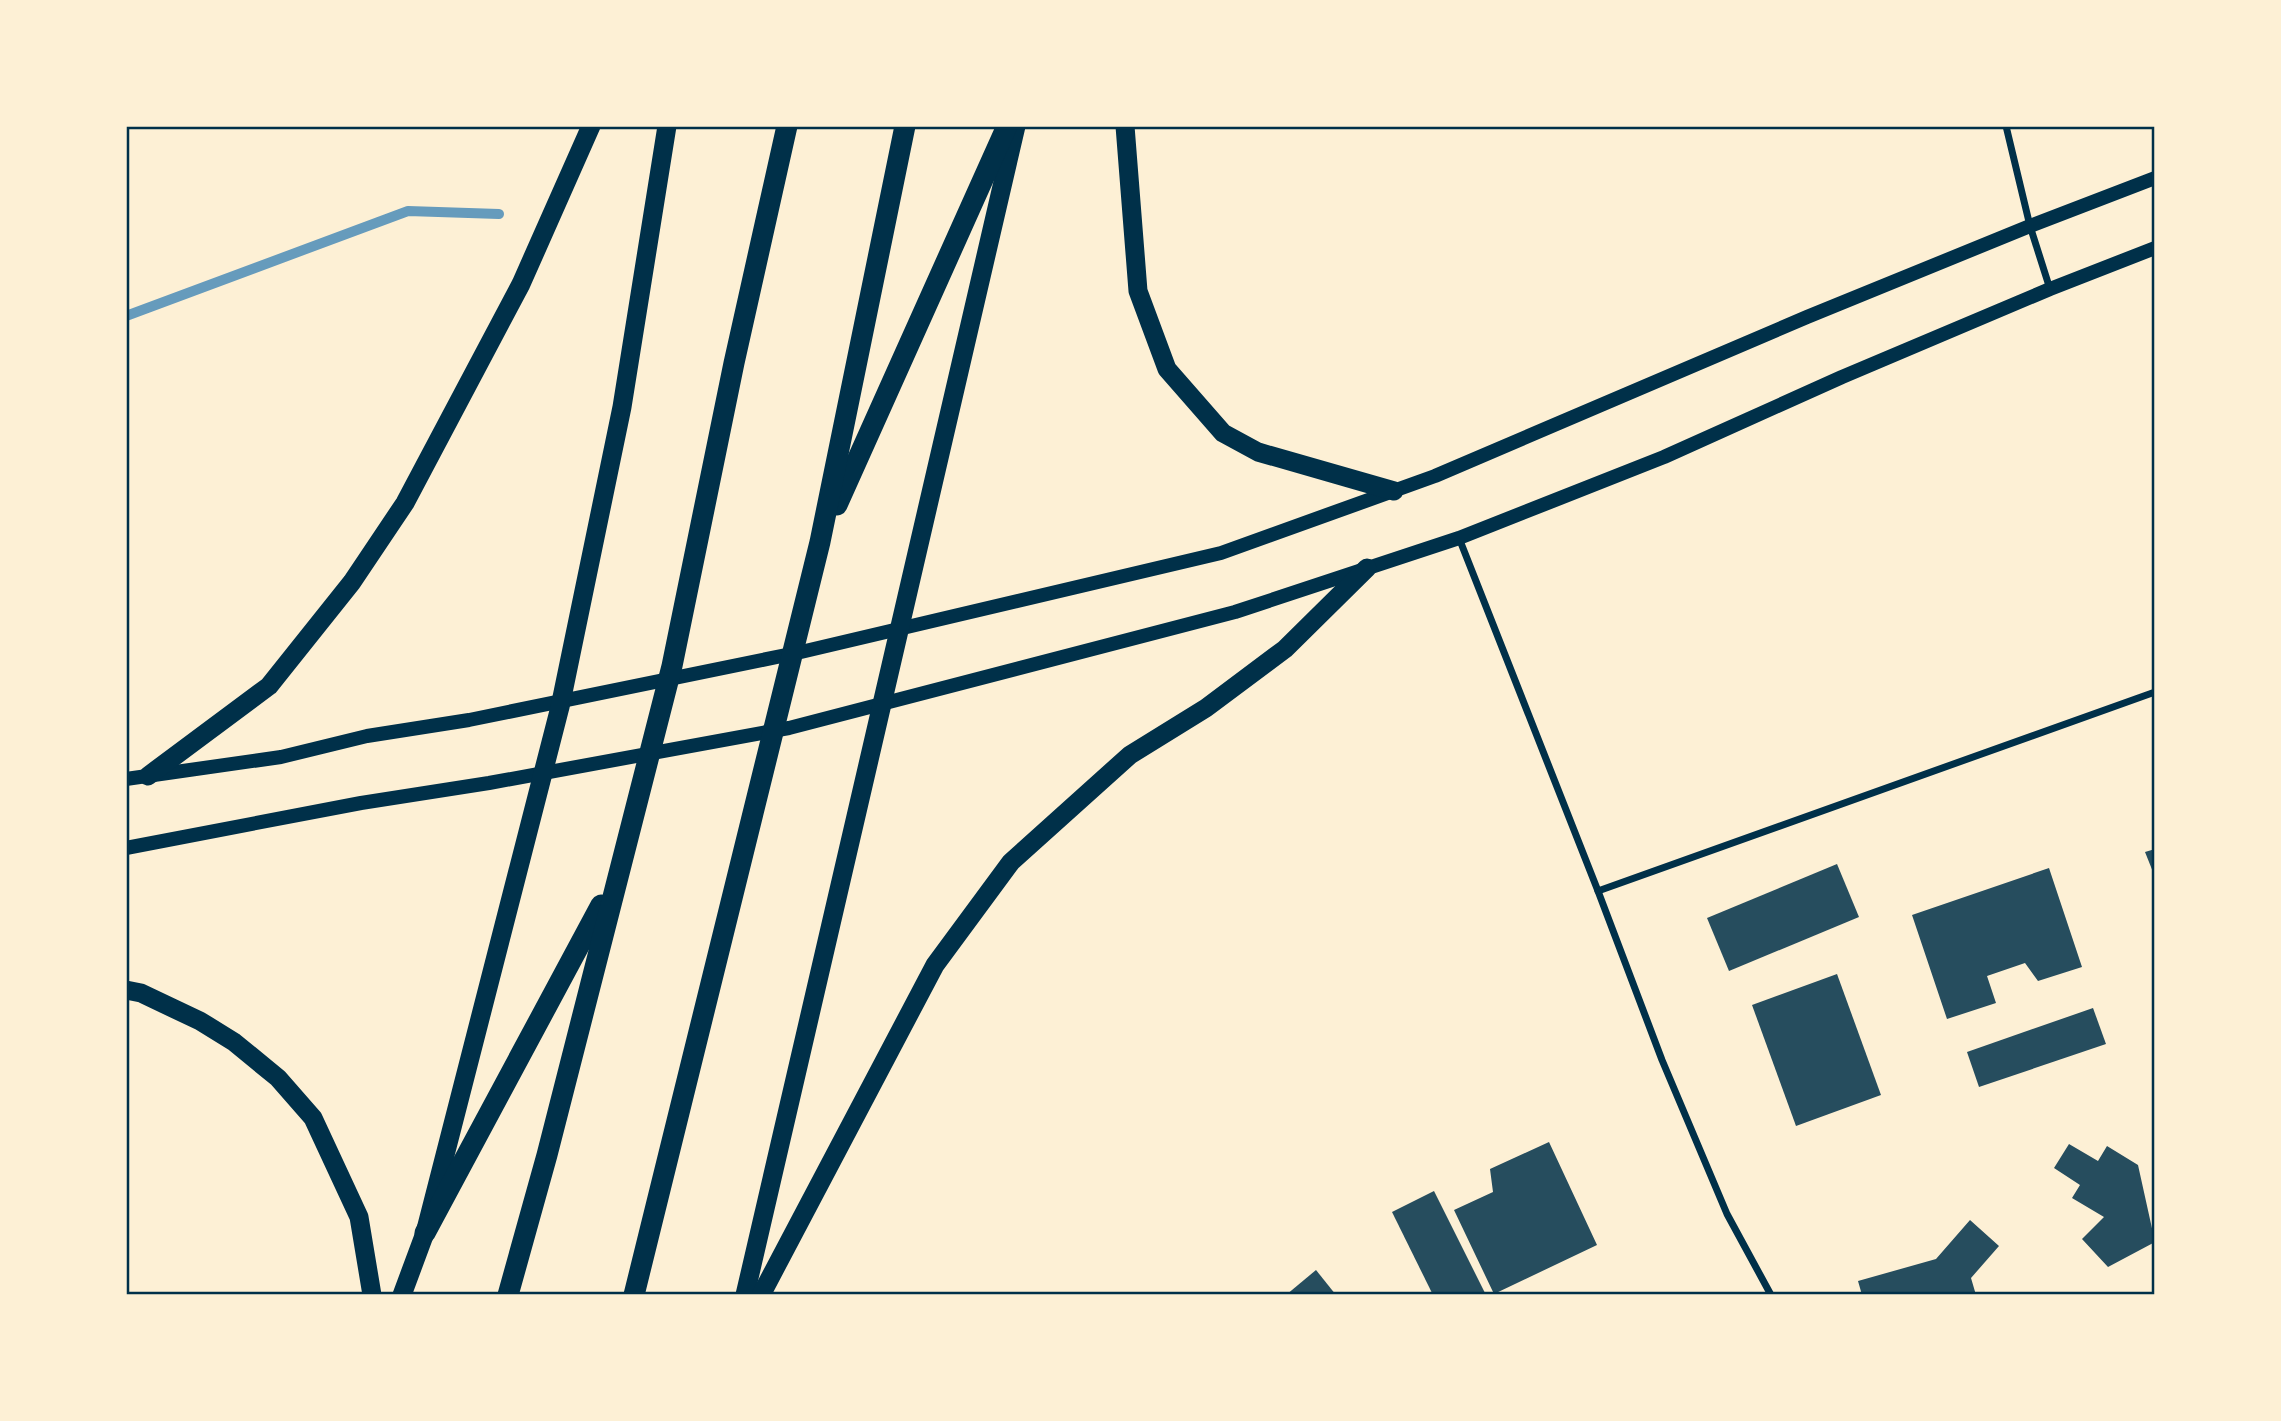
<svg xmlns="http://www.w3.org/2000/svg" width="2281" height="1421" viewBox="0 0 2281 1421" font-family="Figtree,sans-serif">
	<rect width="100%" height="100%" fill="#fdf0d5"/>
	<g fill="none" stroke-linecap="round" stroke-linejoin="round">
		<!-- stream -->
		<polyline stroke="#669bbc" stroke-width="10" points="126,316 408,211 499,214"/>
	</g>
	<!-- building -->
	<g fill="#264d5e">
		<polygon points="2155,849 2155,877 2145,852"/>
		<polygon points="1837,864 1859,917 1729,971 1707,918"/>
		<polygon points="2049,868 2082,967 2038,981 2025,963 1987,976 1996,1003 1947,1019 1912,915"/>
		<polygon points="1837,974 1881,1095 1796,1126 1752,1005"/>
		<polygon points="2093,1008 2106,1044 1979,1087 1967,1052"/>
		<polygon points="1549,1142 1597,1245 1494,1294 1454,1210 1493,1192 1490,1169"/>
		<polygon points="2069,1144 2098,1161 2107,1146 2138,1165 2155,1242 2108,1267 2082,1239 2104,1217 2072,1198 2080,1185 2054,1168"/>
		<polygon points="1434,1191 1485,1293 1480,1295 1433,1295 1392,1212"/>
		<polygon points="1970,1220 1999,1246 1971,1278 1976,1295 1862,1295 1858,1281 1936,1259"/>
		<polygon points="1316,1270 1336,1295 1286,1295"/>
	</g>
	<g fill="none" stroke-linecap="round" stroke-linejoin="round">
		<!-- minor -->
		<g stroke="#003049" stroke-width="7">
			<polyline points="2006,126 2030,226 2050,289"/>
			<polyline points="1459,538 1598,891 1662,1060 1727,1214 1771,1295"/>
			<polyline points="1598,891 2155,692"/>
		</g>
		<!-- secondary -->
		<g stroke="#003049" stroke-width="14">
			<polyline points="126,779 281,757 367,736 469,720 801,652 1221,553 1435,476 1807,317 2030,226 2155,178"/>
			<polyline points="126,848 361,803 489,783 789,728 1235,612 1459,538 1664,457 1842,377 2050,289 2155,248"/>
		</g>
		<!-- trunk -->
		<g stroke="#003049" stroke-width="19">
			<polyline points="1125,126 1138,291 1167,369 1223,433 1258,452 1394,491"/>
			<polyline points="148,776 269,686 352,582 405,503 521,284 591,126"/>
			<polyline points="126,990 141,993 200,1021 234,1042 278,1078 313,1118 359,1217 372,1295"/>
			<polyline points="402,1295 425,1233 560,707 622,407 667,126"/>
			<polyline points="745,1295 1016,126"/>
			<polyline points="761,1295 935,965 1011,862 1130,755 1206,708 1285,649 1367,568"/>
		</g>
		<!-- motorway -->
		<g stroke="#003049" stroke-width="21">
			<polyline points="837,505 1007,126"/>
			<polyline points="425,1233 601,905"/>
			<polyline points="508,1295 547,1155 672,666 734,363 787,126"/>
			<polyline points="634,1295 820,542 905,126"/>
		</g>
	</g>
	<!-- border -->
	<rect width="2281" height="1421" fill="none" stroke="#fdf0d5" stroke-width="256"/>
	<rect x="128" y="128" width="2025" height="1165" fill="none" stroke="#003049" stroke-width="2.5"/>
</svg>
